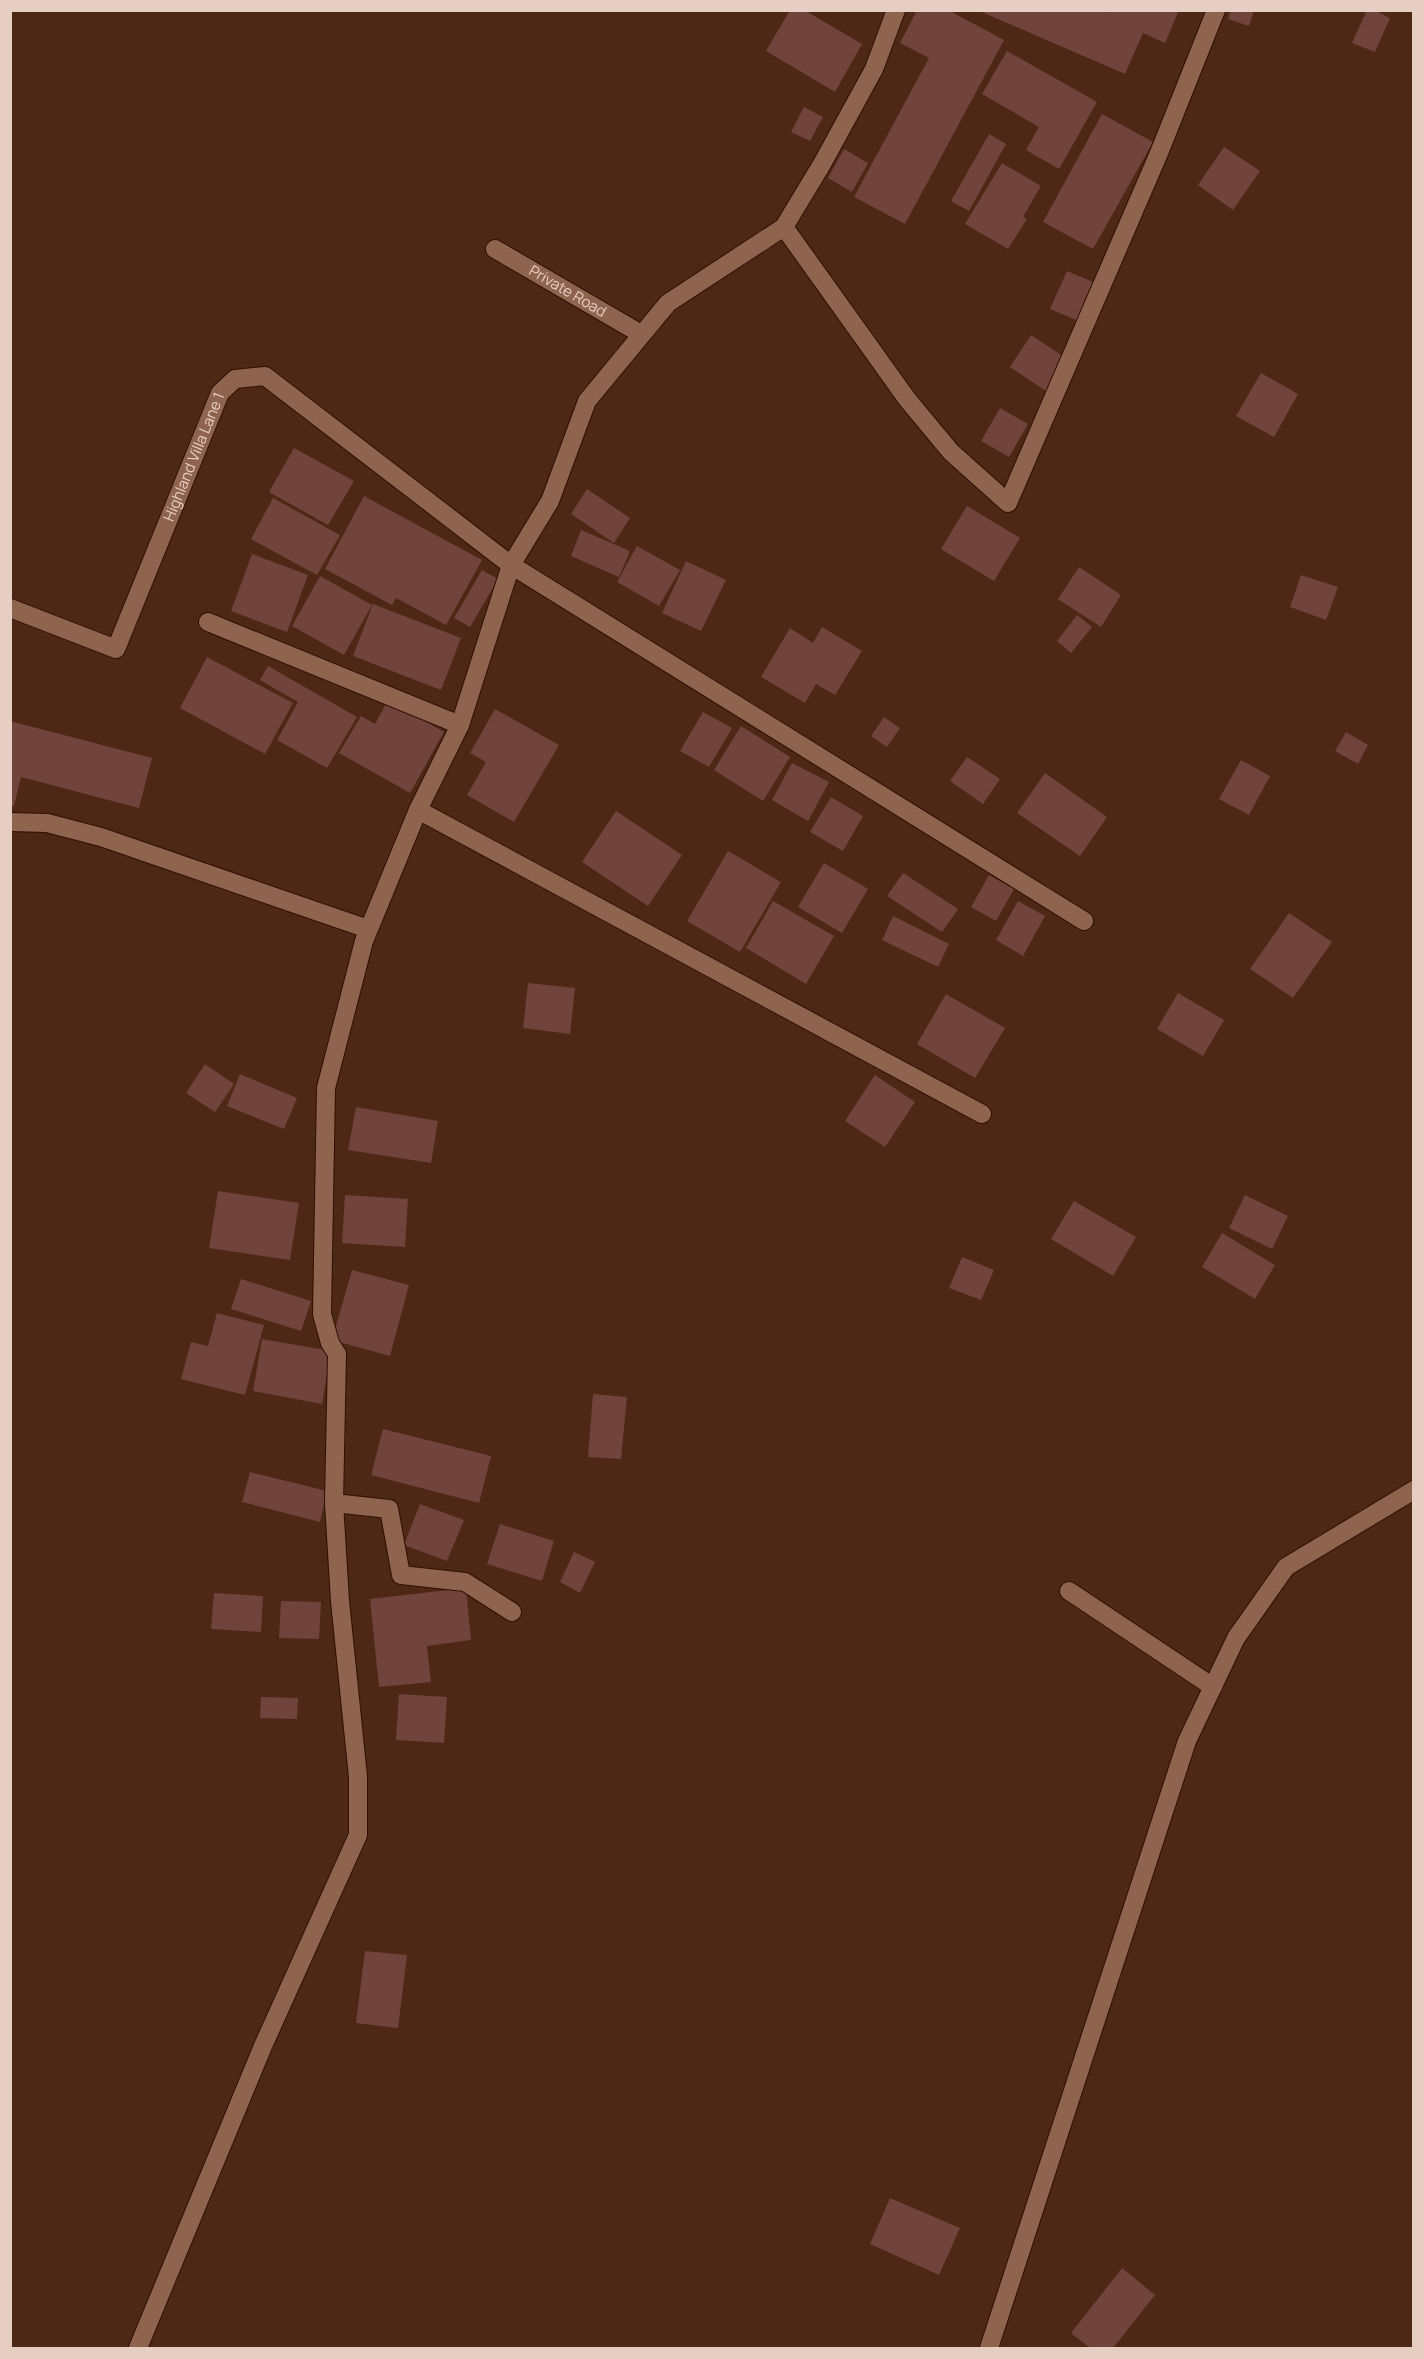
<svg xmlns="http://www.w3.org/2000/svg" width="1424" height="2359" viewBox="0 0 1424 2359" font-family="Manrope,sans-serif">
	<rect width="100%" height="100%" fill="#4d2814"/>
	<!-- building -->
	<g fill="#70433d">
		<polygon points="790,10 804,10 862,44 835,92 766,51"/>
		<polygon points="917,10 948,10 1004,40 905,224 854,197 929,58 900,43"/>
		<polygon points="977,10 1103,10 1109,13 1110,10 1179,10 1165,43 1143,33 1125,74"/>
		<polygon points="1231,10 1254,10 1249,26 1228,19"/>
		<polygon points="1367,10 1374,10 1390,18 1375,52 1352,43"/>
		<polygon points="1007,51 1097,102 1059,169 1026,150 1039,127 982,94"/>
		<polygon points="804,107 823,117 810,141 791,132"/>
		<polygon points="1102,114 1153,142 1093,249 1043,222"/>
		<polygon points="989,134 1006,144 969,211 951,201"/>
		<polygon points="1224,147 1260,171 1233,210 1198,185"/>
		<polygon points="844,149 868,163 852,192 828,178"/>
		<polygon points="1002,163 1041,186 1023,217 1027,219 1008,249 965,224"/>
		<polygon points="1067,271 1100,285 1083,323 1050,309"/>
		<polygon points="1031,335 1067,359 1046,391 1010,367"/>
		<polygon points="1261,373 1298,394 1274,437 1236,416"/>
		<polygon points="1000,408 1028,424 1009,457 981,441"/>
		<polygon points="294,448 354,481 328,525 269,492"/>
		<polygon points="587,489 630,518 614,543 571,514"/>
		<polygon points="364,496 482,560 446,625 396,598 392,605 325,569"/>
		<polygon points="273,498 340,535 317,575 251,539"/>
		<polygon points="967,506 1020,538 994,581 941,549"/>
		<polygon points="581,530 630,551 619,577 571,556"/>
		<polygon points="637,546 680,570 659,606 617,582"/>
		<polygon points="252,554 308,575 287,632 231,611"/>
		<polygon points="686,561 726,580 701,631 662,613"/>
		<polygon points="1079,567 1121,595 1101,627 1058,599"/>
		<polygon points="482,570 498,579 470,627 454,618"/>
		<polygon points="1301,575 1338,587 1326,620 1290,607"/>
		<polygon points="320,576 372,605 344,655 292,626"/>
		<polygon points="373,604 461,638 441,690 353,656"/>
		<polygon points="1077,615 1092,627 1071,653 1057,641"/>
		<polygon points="822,627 862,651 835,695 816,684 805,703 761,677 790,628 813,643"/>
		<polygon points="207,657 293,703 265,754 180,708"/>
		<polygon points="268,666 357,717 327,768 277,740 298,702 260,680"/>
		<polygon points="388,700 444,732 410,793 339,753 361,716 375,724"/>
		<polygon points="495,709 559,745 514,822 467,795 486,762 470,753"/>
		<polygon points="703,712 732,728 709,767 680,751"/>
		<polygon points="884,717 900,728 887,747 871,736"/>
		<polygon points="10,721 152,758 139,808 21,777 14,806 10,806"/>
		<polygon points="741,726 790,757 763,801 714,770"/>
		<polygon points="1346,732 1368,745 1358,764 1335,751"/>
		<polygon points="967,757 1000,779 983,804 950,781"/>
		<polygon points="1241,760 1270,776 1249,815 1219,799"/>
		<polygon points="792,763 829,782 808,821 772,800"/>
		<polygon points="1045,773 1107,817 1080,856 1017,813"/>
		<polygon points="831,797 863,816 843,851 810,832"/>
		<polygon points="616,811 682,855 648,906 582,862"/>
		<polygon points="728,851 781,882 740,952 687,921"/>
		<polygon points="824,863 868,889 842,933 798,907"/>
		<polygon points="903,873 958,909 942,932 887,896"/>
		<polygon points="989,875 1014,889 996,921 971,907"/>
		<polygon points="773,901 834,936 806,984 746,948"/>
		<polygon points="1018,901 1045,916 1023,956 996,940"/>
		<polygon points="1289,913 1332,942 1293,998 1250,969"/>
		<polygon points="893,916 949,944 938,967 882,940"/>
		<polygon points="528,983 575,988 570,1034 523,1028"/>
		<polygon points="1178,993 1224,1020 1203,1056 1157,1029"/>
		<polygon points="946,994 1005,1028 975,1078 917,1044"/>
		<polygon points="205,1064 234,1084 215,1112 186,1093"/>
		<polygon points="240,1074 297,1098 284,1129 227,1106"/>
		<polygon points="875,1075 915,1102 885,1147 845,1121"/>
		<polygon points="356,1107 438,1121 431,1163 348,1150"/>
		<polygon points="218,1191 299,1203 290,1260 209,1248"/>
		<polygon points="345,1195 408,1199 405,1247 342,1243"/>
		<polygon points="1245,1195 1288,1216 1272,1249 1229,1228"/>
		<polygon points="1074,1201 1136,1237 1113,1276 1051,1239"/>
		<polygon points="1222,1233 1275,1265 1255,1299 1202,1267"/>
		<polygon points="962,1257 994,1270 981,1300 949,1288"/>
		<polygon points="352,1270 409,1285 390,1356 332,1340"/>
		<polygon points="241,1279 311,1301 301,1331 231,1309"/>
		<polygon points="217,1313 264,1325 245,1395 181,1379 191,1342 208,1346"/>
		<polygon points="262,1339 331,1351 322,1404 253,1391"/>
		<polygon points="593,1394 627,1397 621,1459 588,1457"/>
		<polygon points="383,1429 491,1456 479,1503 371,1475"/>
		<polygon points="250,1472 327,1491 320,1522 242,1502"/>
		<polygon points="420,1504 464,1520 447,1561 404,1545"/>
		<polygon points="500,1524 554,1541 542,1581 487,1564"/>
		<polygon points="574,1552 595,1562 580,1593 560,1582"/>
		<polygon points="466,1588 471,1640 427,1646 431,1682 379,1687 370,1599"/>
		<polygon points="214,1593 263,1596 261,1632 211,1629"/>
		<polygon points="281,1601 321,1602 319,1639 279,1638"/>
		<polygon points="399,1694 447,1697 444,1743 396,1740"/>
		<polygon points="261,1697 298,1698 297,1719 260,1718"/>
		<polygon points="365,1951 407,1955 398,2028 356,2023"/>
		<polygon points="890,2198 960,2228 939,2275 870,2244"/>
		<polygon points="1122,2268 1155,2295 1113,2348 1090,2348 1071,2333"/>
	</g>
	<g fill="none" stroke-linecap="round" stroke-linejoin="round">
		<!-- service casing -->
		<g stroke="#310f00" stroke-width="20">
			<polyline id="service" points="10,822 47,823 101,837 368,929"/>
		</g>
		<!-- minor casing -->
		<g stroke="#310f00" stroke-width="20">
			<g id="minor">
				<polyline points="784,227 907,399 951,452 1008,503 1159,153 1216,10"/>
				<path id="s1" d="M495 249 641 334"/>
				<path id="s2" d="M10 608 116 649 220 393 235 379 265 376 511 565 1084 921"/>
				<polyline points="208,622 460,725"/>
				<polyline points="418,810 982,1114"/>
				<polyline points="334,1503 389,1509 401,1575 465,1582 512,1612"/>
				<polyline points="1069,1591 1213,1687"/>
				<polyline points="138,2348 263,2046 358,1835 358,1777 340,1601 334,1503 337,1354 330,1343 322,1314 326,1088 364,941 418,810 460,725 511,565 550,501 587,401 668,303 784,227 822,164 874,69 896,10"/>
				<polyline points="989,2348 1187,1741 1236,1638 1286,1567 1414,1490"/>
			</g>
		</g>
		<!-- service -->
		<use href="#service" stroke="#8e644e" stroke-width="18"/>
		<!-- minor -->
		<use href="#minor" stroke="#8e644e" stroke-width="18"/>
	</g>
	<g text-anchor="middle" stroke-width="4.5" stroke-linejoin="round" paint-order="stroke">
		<!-- street labels -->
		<g font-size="15" fill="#e6cec2" stroke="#421e09">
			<text dy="5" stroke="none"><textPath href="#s1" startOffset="84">Private Road</textPath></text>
			<text dy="5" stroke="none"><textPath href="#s2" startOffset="321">Highland Villa Lane 1</textPath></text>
		</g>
	</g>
	<!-- border -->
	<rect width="1424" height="2359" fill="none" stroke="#e6cec2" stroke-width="24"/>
</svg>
